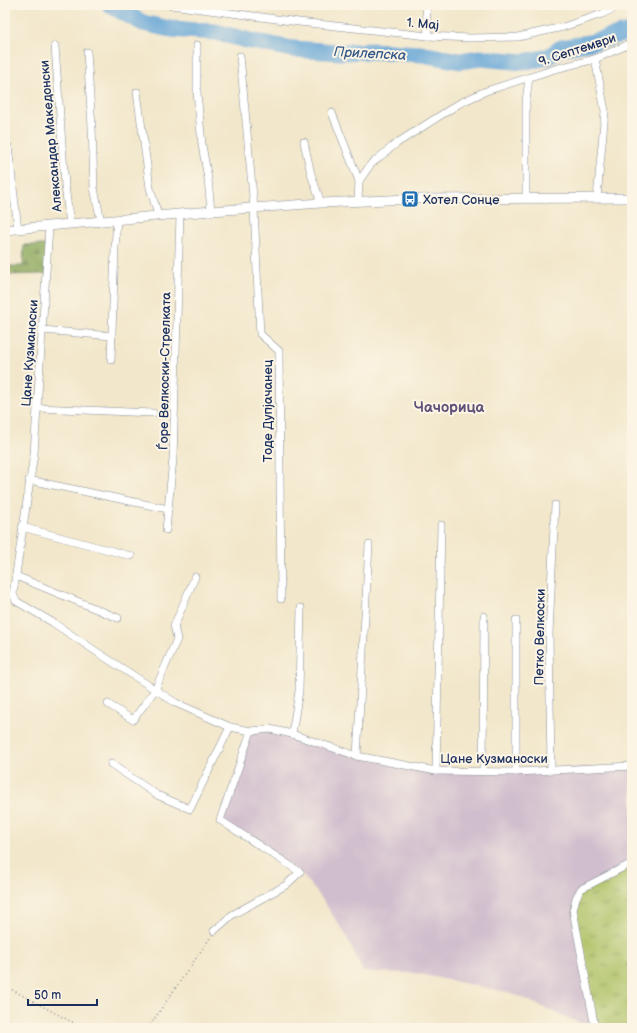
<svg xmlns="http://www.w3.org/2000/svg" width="637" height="1033" viewBox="0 0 637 1033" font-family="'Balsamiq Sans',sans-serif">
	<defs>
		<pattern id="forest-firs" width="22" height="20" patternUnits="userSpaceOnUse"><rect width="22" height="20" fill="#8aa75a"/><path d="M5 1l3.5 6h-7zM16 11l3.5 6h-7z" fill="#70884e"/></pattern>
		<pattern id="park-tufts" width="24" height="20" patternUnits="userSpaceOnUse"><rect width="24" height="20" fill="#adc165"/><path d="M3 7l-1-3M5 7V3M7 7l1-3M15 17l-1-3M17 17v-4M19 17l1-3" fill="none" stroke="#8c9d56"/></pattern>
	</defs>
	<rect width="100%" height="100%" fill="#fcf5e5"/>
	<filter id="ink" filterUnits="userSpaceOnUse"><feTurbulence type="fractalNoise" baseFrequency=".025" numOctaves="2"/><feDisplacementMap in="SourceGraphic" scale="8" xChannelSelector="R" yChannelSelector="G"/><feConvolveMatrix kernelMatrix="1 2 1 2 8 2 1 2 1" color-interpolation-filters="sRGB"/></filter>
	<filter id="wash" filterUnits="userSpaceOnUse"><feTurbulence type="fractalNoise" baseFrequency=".012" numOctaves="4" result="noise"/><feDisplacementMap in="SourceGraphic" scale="16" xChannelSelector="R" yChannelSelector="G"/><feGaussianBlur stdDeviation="0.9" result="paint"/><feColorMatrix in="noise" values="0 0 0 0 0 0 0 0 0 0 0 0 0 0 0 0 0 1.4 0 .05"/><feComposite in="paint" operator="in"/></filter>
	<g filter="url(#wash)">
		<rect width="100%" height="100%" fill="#f2e7cb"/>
		<!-- industrial -->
		<polygon fill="#d0bdcd" points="270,729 357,756 436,771 632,766 632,863 595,1028 591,1028 511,993 414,973 363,972 346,935 320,896 300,872 220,820 251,731"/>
		<!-- forest -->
		<polygon fill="url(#forest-firs)" stroke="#526b5c" points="24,245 48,245 47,274 5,275 5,266 23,266"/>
		<!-- park -->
		<polygon fill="url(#park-tufts)" stroke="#647862" points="632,863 632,1028 595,1028 573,910 581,889"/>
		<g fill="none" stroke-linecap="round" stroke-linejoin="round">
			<!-- river -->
			<polyline stroke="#63a4d6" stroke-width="17" points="110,5 143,23 170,29 215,32 251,41 293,49 339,52 373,51 421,54 460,61 480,58 523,62 548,57 561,48 593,42 632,31"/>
		</g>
	</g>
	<g filter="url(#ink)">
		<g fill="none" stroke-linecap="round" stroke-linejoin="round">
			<!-- service casing -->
			<g stroke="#868b94" stroke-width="5">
				<polyline id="service" points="5,593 13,594"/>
			</g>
			<!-- minor casing -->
			<g stroke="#868b94" stroke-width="8">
				<g id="minor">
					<polyline points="171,5 299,22 428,36 470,38 518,37 563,27 602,14 621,5"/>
					<polyline points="426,5 428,36"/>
					<polyline points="197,45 197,92 202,145 208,179 211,211"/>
					<polyline points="55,46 65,186 70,224"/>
					<polyline points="87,52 92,127 94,188 101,221"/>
					<polyline points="240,56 254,208 260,334 279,351 281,599"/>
					<polyline points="595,59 605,111 597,198"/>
					<polyline points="137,92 150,188 158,215"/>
					<polyline points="332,113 359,181"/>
					<polyline points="304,142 311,174 321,203"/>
					<polyline points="8,146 18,229"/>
					<polyline points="526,198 526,101 529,78"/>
					<polyline points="358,201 359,181 371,164 397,143 460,103 486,91 555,69 595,59 632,43"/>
					<polyline points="49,227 34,454 13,594 16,601 52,622 100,654 176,703 230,727 251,731 270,729 292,734 357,756 436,771 516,772 632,766"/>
					<polyline points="42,330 112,336"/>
					<polyline points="111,360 115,248 117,219"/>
					<polyline points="38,408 153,413"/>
					<polyline points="29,480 168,509"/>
					<polyline points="22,527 131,556"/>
					<polyline points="166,530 173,459 180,214"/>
					<polyline points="16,576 118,618"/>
					<polyline points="108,704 133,720 155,690 177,639 174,626 195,577"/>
					<polyline points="292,734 299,691 301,608"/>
					<polyline points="357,756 369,545"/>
					<polyline points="111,764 157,795 190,809 230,727"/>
					<polyline points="551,770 549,633 555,505"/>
					<polyline points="436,771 441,525"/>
					<polyline points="483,771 484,616"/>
					<polyline points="516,772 516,620"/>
					<polyline points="214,931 232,915 286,885 300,872 220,820 251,731"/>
					<polyline points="595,1028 573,910 576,898 581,889 632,863"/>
				</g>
			</g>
			<!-- tertiary casing -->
			<g stroke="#868b94" stroke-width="10">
				<polyline id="tertiary" points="5,230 211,211 321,203 410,199 632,198"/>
			</g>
			<!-- path -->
			<g stroke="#868b94" stroke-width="1.5" stroke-dasharray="1 3" stroke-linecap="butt">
				<path d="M632 940C627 959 624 972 632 991"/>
				<polyline points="5,986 83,1028"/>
				<polyline points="148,1028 210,938"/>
			</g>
			<!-- service -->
			<use href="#service" stroke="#fff" stroke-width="3.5"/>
			<!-- minor -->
			<use href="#minor" stroke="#fff" stroke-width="7"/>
			<!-- tertiary -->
			<use href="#tertiary" stroke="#fff" stroke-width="9"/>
		</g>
	</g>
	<!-- icons -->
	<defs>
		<g id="bus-square" transform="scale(0.9)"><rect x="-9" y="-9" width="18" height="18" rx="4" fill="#1f6fb2" stroke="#fcf5e5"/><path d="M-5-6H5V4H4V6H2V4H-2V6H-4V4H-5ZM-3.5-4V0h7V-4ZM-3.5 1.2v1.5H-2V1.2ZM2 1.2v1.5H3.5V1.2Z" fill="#fff"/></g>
	</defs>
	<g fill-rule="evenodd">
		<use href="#bus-square" x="410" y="199"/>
	</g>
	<g text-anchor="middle" stroke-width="4" stroke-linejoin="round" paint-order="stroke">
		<!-- street labels -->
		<g font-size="13" fill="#1b2f5e" stroke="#fcf5e5">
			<text transform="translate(423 23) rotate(5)" y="5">1. Мај</text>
			<text transform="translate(577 49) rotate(-18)" y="5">9. Септември</text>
			<text transform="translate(50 136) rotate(-95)" y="5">Александар Македонски</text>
			<text transform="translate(29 353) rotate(-86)" y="5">Цане Кузманоски</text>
			<text transform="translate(164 371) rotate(-89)" y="5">Ѓоре Велкоски-Стрелката</text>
			<text transform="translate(267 411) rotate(-90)" y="5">Тоде Дупјачанец</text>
			<text transform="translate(539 637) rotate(-89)" y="5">Петко Велкоски</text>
			<text x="494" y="763">Цане Кузманоски</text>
		</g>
		<!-- poi labels -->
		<g font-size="13" fill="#1b2f5e" stroke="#fcf5e5" text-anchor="start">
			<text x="423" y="204">Хотел Сонце</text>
		</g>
		<!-- water labels -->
		<g font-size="14" font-style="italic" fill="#345888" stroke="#fcf5e5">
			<text transform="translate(370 53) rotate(3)" y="5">Прилепска</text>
		</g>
		<!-- quarter labels -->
		<g font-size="15" font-weight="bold" fill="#5e5078" stroke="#fcf5e5">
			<text x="449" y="412">Чачорица</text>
		</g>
	</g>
	<!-- margin -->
	<rect width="637" height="1033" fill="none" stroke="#fcf5e5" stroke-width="20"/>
	<!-- scale -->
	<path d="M28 999v6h69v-6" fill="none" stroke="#1b2f5e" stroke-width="2"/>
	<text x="34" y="999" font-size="12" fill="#1b2f5e" stroke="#fcf5e5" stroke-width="3" paint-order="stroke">50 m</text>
</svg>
